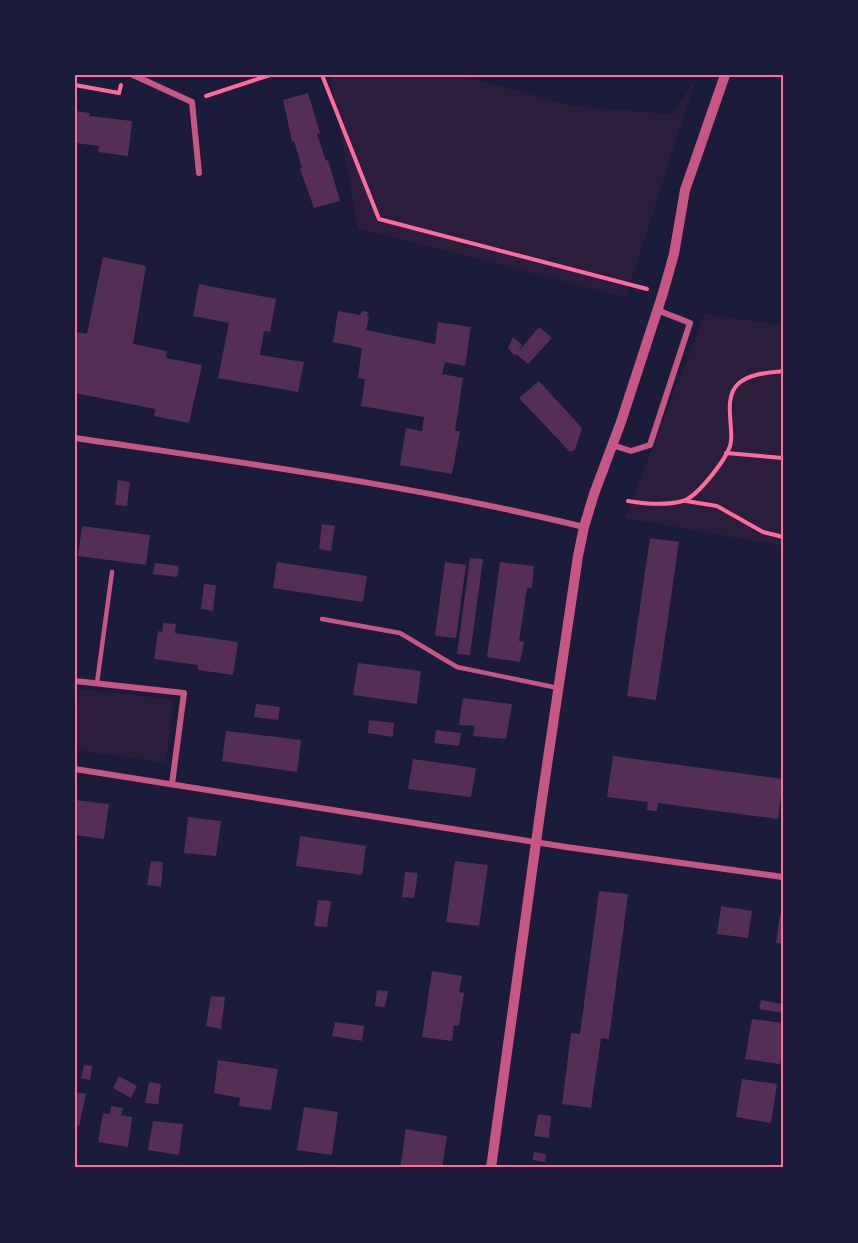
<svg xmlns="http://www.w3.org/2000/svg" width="858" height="1243" viewBox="0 0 858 1243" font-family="'Varela Round',sans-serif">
	<rect width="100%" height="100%" fill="#1b1b3a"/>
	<!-- green -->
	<g fill="#2a1e3b">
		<polygon points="330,75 459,75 574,106 673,114 697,76 626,297 358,229"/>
		<polygon points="704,314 783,325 783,546 625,518"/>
		<polygon points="75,689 174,699 166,763 75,750"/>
	</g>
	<!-- building -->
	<g fill="#542f53">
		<polygon points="308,93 320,133 317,134 326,161 328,160 340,201 314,208 300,169 302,168 294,141 292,141 283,100"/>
		<polygon points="75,111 90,113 89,116 132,121 128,156 98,152 99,146 75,143"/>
		<polygon points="103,257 146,266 133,344 167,351 166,358 202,365 189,423 154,416 155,409 75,393 75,332 87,334"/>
		<polygon points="199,284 276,299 270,332 264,331 260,355 304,362 298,392 218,378 229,323 193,316"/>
		<polygon points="338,311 360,315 362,311 368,312 367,316 369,316 366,330 435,344 438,322 471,327 465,366 445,362 442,374 463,378 455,431 460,431 452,474 400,465 406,428 422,431 424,417 361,406 365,379 358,378 362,348 333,342"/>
		<polygon points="539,327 552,338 528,364 516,354 515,356 508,348 513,337 522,345 518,352"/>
		<polygon points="539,381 582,428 575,450 570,452 519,398"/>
		<polygon points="118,480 130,482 127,506 115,505"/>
		<polygon points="322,524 335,526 331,551 319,549"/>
		<polygon points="82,526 150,535 146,565 78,556"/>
		<polygon points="650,538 679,542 656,700 627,696"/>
		<polygon points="470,558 483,559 470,655 457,654"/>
		<polygon points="277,562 367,576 363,602 273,588"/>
		<polygon points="445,562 466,565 456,638 435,636"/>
		<polygon points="500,562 534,566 532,588 527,588 519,641 524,642 520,662 487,657"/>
		<polygon points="155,563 179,566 177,577 153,574"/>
		<polygon points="204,584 216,585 213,611 201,609"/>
		<polygon points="163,623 176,624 175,633 238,642 233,675 198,670 198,665 154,659 158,631 162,632"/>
		<polygon points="358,663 421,671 417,704 353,695"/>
		<polygon points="463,698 512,704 506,739 473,736 475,726 459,725"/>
		<polygon points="256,704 280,707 278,720 254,717"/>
		<polygon points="369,720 394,723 393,737 368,733"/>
		<polygon points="436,730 461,733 459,746 434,743"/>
		<polygon points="226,731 301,740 297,772 222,761"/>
		<polygon points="613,756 783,779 778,819 658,803 657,811 647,810 648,802 607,797"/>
		<polygon points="413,759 476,768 471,797 408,789"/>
		<polygon points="75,800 109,804 104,839 75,835"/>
		<polygon points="188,817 221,821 216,856 184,853"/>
		<polygon points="300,836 366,846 362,875 296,866"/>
		<polygon points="151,861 163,862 161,887 147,885"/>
		<polygon points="455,861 488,865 479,926 446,922"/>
		<polygon points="405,872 418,873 414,898 402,897"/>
		<polygon points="599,891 628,894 609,1039 601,1038 591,1108 562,1104 571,1033 580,1034"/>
		<polygon points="318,900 331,901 327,927 314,926"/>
		<polygon points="721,906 752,911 748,938 717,934"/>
		<polygon points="780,914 783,915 783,944 776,943"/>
		<polygon points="432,971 462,976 459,992 464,993 459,1026 454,1025 452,1041 422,1037"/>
		<polygon points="377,990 388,991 385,1007 375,1006"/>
		<polygon points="211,996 225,997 221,1029 206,1026"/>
		<polygon points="761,1000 783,1004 783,1013 759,1009"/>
		<polygon points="752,1019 783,1023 783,1046 780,1064 745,1059"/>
		<polygon points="335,1022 364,1026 362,1041 332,1036"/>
		<polygon points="218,1060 278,1069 271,1110 239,1106 240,1098 214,1093"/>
		<polygon points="84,1065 92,1066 90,1080 81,1078"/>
		<polygon points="119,1076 137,1086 131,1098 113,1088"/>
		<polygon points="742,1079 777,1084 771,1123 736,1117"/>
		<polygon points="149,1082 161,1084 158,1104 145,1103"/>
		<polygon points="75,1092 86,1094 79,1126 75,1126"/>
		<polygon points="111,1106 123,1108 121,1115 132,1117 128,1147 98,1142 103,1113 110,1114"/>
		<polygon points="304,1107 338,1112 332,1155 297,1150"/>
		<polygon points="538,1114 551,1116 549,1138 534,1136"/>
		<polygon points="153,1121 183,1124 179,1155 148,1150"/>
		<polygon points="406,1129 447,1136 442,1168 400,1168"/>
		<polygon points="534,1152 546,1154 545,1162 533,1160"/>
	</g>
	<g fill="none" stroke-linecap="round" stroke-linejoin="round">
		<!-- path -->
		<g stroke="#ff6b9d" stroke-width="4">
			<polyline points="322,75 379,219 647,289"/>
			<polyline points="75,85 119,93 121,85"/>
			<polyline points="206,96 270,75"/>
			<polyline points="726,453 783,458"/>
			<path d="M628 501C646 504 665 506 683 501 697 497 730 456 731 441 733 424 723 397 739 383 751 373 769 373 783 371"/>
			<polyline points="686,501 717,506 763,532 783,537"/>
		</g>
		<!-- service -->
		<g stroke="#c65784" stroke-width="4.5">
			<polyline points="322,619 400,633 457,667 558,688"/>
			<polyline points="97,683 112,572"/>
		</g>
		<!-- minor -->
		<g stroke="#c65784" stroke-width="6">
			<polyline points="133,75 192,102 199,173"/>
			<path d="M75 438C245 463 417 486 584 527"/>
			<polyline points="612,445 631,451 650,445 690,323 657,310"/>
			<polyline points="75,681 184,693 172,784"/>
			<polyline points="75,769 566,847 783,877"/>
		</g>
		<!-- tertiary -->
		<polyline stroke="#c65784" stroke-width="10" points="491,1168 542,799 578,556 584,527 594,494 621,422 663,293 674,254 685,190 725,75"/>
	</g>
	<!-- border -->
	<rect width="858" height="1243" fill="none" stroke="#1b1b3a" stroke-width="153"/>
	<rect x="76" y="76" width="706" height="1090" fill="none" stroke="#ff6b9d" stroke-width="2"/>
</svg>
